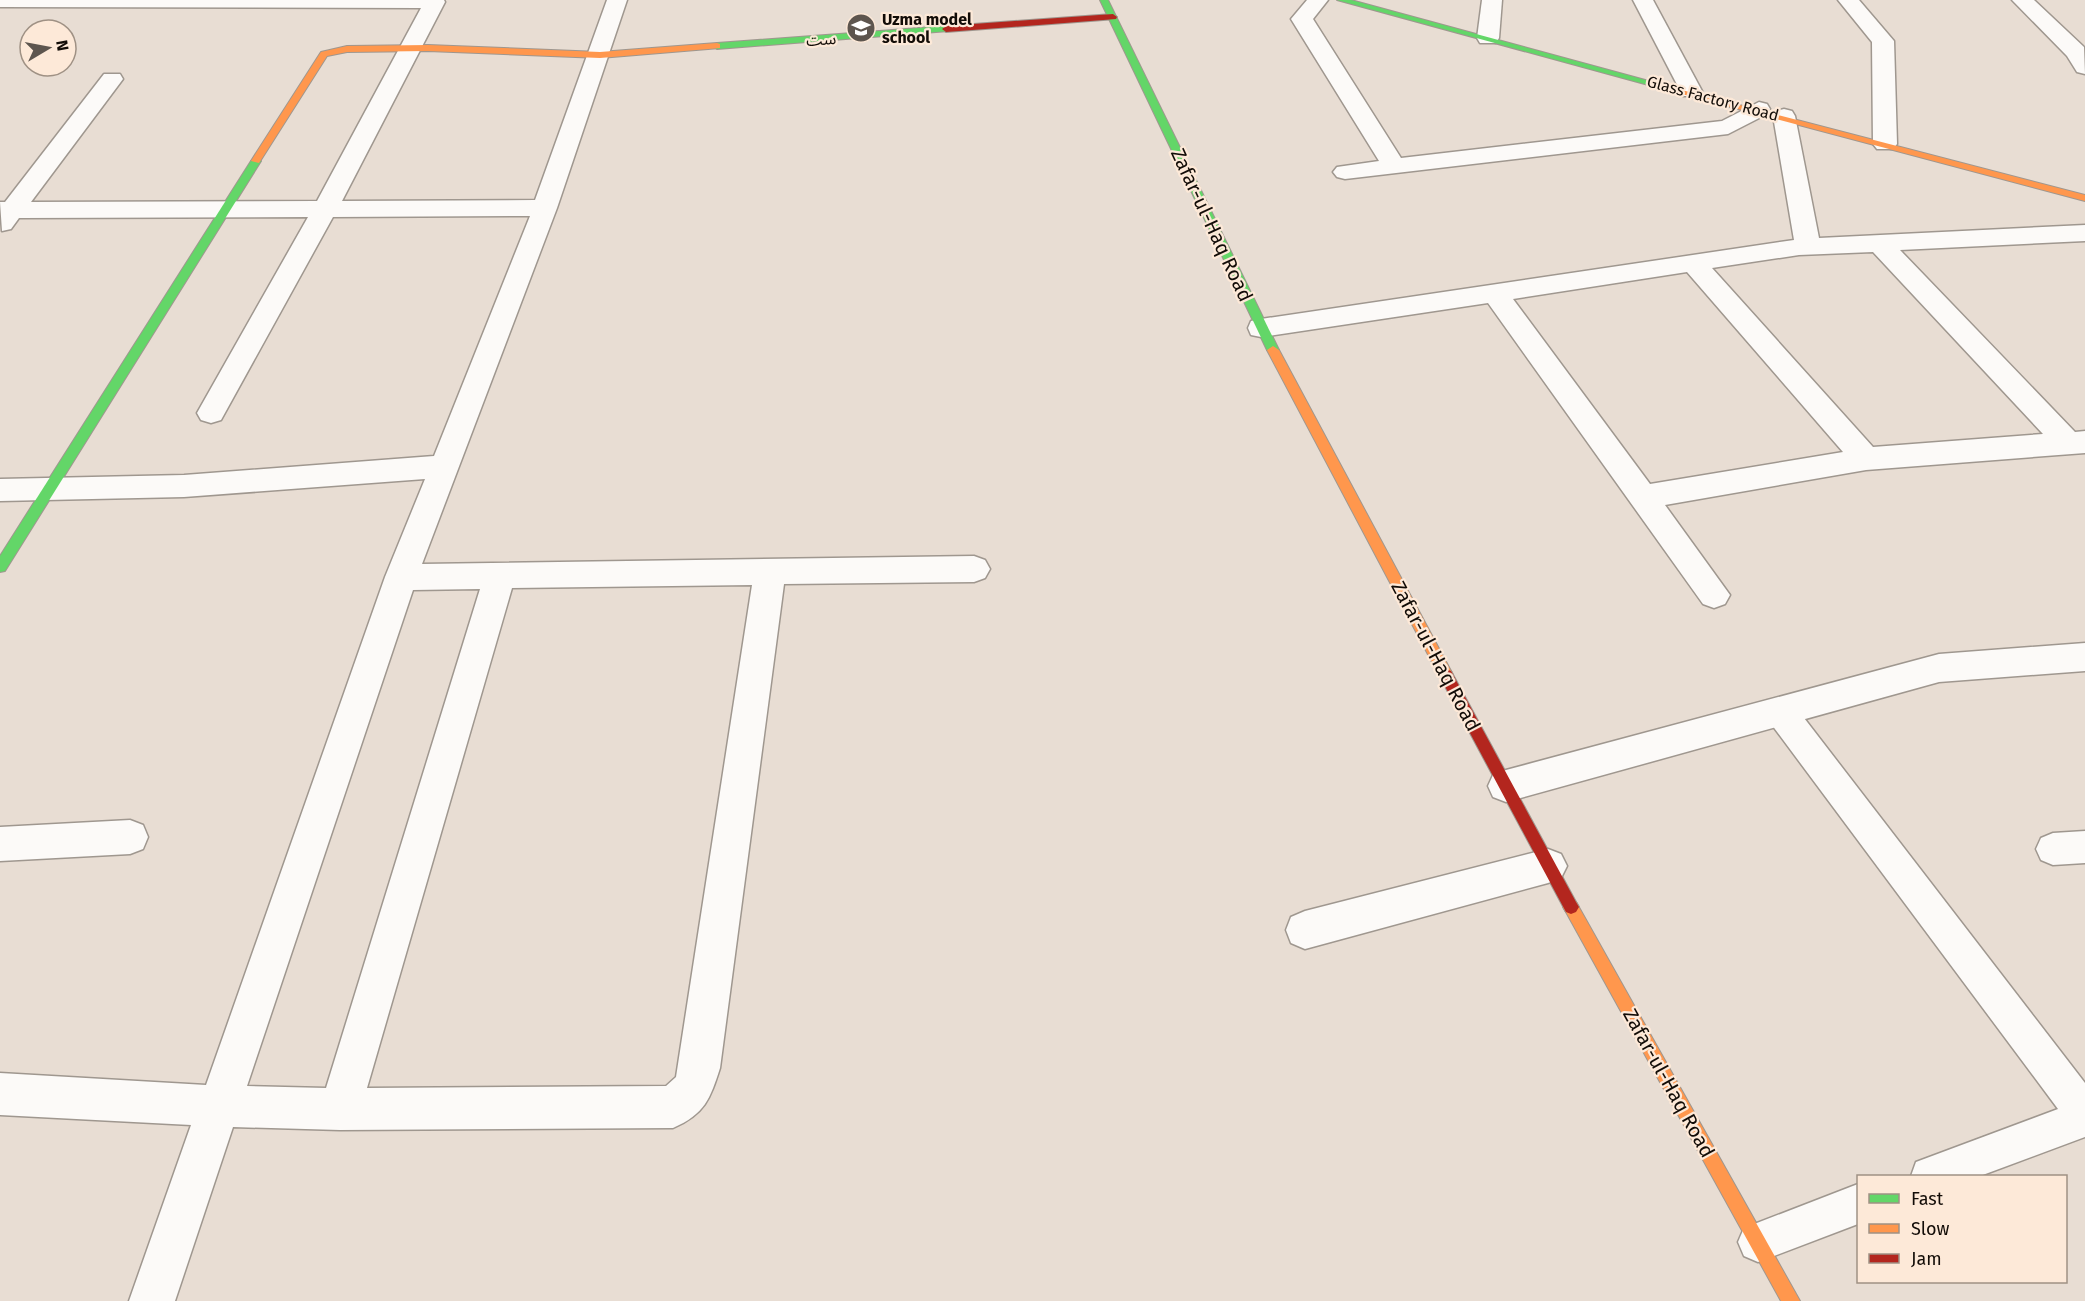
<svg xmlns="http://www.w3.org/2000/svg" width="2085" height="1301" viewBox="0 0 2085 1301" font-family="'Fira Sans','Noto Sans Arabic',sans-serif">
	<rect width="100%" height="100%" fill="#e8ddd3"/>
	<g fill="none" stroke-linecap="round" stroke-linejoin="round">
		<!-- lane casing -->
		<g stroke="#9f978f" stroke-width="3">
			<g id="lane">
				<polygon points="1780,698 1791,701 2085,1083 2085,1137 1980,1176 1911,1176 1916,1162 2058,1109 1769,721 1764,711 1769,701"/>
				<polygon points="2085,831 2085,863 2053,865 2041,860 2036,849 2041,838 2053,833"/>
				<polygon points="1858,1184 1858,1224 1758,1262 1744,1256 1738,1242 1744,1228"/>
			</g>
		</g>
		<!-- street casing -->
		<g stroke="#9f978f" stroke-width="3">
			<g id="street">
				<path d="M0 0H444L445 2 342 201 535 200 607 0H627L557 208 422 564 974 556 985 560 990 569 985 578 974 582 784 584 720 1068C710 1099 705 1114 673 1128L340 1130 233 1127 175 1301H129L191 1125 0 1115V1073L206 1085 385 577 425 479 184 497 0 501V479L184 475 434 456 530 216 333 217 221 420 211 423 201 420 197 413 308 217 19 218 11 229 2 231 0 202H5L104 74H120L123 79 31 202 317 201 421 8 0 7ZM752 585 676 1077 666 1086 367 1088 512 588ZM480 589 326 1088 247 1086 413 590Z"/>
				<polygon points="1307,0 1328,0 1313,19 1401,158 1722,121 1759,102 1767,104 1770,109 1767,114 1728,134 1345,179 1337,177 1333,172 1337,167 1379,161 1291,19"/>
				<polygon points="1482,0 1502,0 1499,38 1496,43 1480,43 1477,38"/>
				<polygon points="1633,0 1653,0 1702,91 1699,96 1683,96"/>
				<polygon points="1838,0 1859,0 1894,41 1897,144 1893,149 1877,149 1873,144 1872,42"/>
				<polygon points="2012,0 2034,0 2084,47 2085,74 2077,72 2067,56"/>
				<path d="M1784 109 1792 111 1795 116 1819 238 2085 225V241L1900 250 2075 432 2085 431V453L1866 470 1665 505 1730 595 1725 604 1714 608 1703 604 1488 303 1261 337 1251 335 1248 328 1251 321 1261 319 1794 240 1773 116 1776 111ZM1873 252 2043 434 1873 447 1712 268 1799 255ZM1687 272 1843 452 1650 484 1513 299Z"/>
				<polygon points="2085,643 2085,671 1939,682 1506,802 1493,797 1488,786 1493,775 1506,770 1939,654"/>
				<polygon points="130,820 143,825 148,837 143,849 130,854 0,861 0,827"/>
				<polygon points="1548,849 1561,854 1567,866 1561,878 1548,883 1305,949 1291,943 1286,930 1291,917 1305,911"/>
			</g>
		</g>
		<!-- fast casing -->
		<g stroke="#9f978f" stroke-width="2">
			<g id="fast">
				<polygon points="1100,0 1108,0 1279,350 1277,353 1273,354 1267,350"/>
				<polygon points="1337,0 1351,0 1682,90 1674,92"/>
				<polygon points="946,26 950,29 949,31 717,49 713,46 717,43"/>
				<polygon points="256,158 261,161 5,571 0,572 0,556 251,161"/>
			</g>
		</g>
		<!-- slow casing -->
		<g stroke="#9f978f" stroke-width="2">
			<g id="slow">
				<polygon points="717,43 720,44 720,48 600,58 428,51 347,52 327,56 259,163 251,161 321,52 347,46 428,45 600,52"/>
				<polygon points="1674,88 2085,195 2085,201 1674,92"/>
				<polygon points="1273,346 1279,350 1451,671 1453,675 1451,679 1446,681 1441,679 1267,350"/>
				<polygon points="1571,900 1576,902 1800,1301 1781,1301 1566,912 1563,907 1566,902"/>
			</g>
		</g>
		<!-- jam casing -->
		<g stroke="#9f978f" stroke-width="2">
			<g id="jam">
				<polygon points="1113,14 1117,17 1116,19 946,32 942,29 946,26"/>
				<polygon points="1446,669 1451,671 1576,902 1579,907 1576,912 1571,914 1566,912 1441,679 1439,675 1441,671"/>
			</g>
		</g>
		<!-- lane -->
		<use href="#lane" fill="#fcfaf8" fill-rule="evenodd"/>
		<!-- street -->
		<use href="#street" fill="#fcfaf8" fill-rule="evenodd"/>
		<!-- fast -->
		<use href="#fast" fill="#63d668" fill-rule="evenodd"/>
		<!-- slow -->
		<use href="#slow" fill="#ff974d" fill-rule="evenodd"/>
		<!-- jam -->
		<use href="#jam" fill="#b3261e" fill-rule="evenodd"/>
	</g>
	<!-- icons -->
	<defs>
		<g id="school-disc" transform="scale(1.5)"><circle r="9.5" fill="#5d554e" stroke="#fde9d8"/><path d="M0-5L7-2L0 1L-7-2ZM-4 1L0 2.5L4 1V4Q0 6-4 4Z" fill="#fff"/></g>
	</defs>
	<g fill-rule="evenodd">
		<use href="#school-disc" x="861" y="28"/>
	</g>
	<g text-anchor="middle" stroke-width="4.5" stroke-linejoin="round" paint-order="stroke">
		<!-- far-poi labels -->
		<g font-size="16" font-weight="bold" fill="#120c07" stroke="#fde9d8" text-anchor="start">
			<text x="882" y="25">Uzma model<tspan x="882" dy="18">school</tspan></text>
		</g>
		<!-- far-street labels -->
		<g font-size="16" fill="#120c07" stroke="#fde9d8">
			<text transform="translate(821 39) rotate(-4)" y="6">ست</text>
			<text transform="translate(1713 98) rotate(15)" y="6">Glass Factory Road</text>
		</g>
		<!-- street labels -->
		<g font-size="20" fill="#120c07" stroke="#fde9d8">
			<text transform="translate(1212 225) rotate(65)" y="7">Zafar-ul-Haq Road</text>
			<text transform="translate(1436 656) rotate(62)" y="7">Zafar-ul-Haq Road</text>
			<text transform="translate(1669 1083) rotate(61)" y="7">Zafar-ul-Haq Road</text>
		</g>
	</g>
	<!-- legend -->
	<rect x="1857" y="1175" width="210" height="108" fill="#fde9d8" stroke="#9f9184" stroke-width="1.5"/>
	<rect x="1869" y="1194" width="30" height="9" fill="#63d668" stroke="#9f9184" stroke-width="1.5"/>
	<text x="1911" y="1205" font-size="18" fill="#120c07">Fast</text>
	<rect x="1869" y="1224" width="30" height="9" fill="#ff974d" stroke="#9f9184" stroke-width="1.5"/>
	<text x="1911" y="1235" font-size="18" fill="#120c07">Slow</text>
	<rect x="1869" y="1254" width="30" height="9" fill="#b3261e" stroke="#9f9184" stroke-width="1.5"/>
	<text x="1911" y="1265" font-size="18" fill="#120c07">Jam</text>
	<!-- north arrow -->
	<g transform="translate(48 48) rotate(80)"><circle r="28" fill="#fde9d8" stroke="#9f9184" stroke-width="1.5"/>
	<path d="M0-4.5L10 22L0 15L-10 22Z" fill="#5d554e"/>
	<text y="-9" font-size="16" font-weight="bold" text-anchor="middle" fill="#120c07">N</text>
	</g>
</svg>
